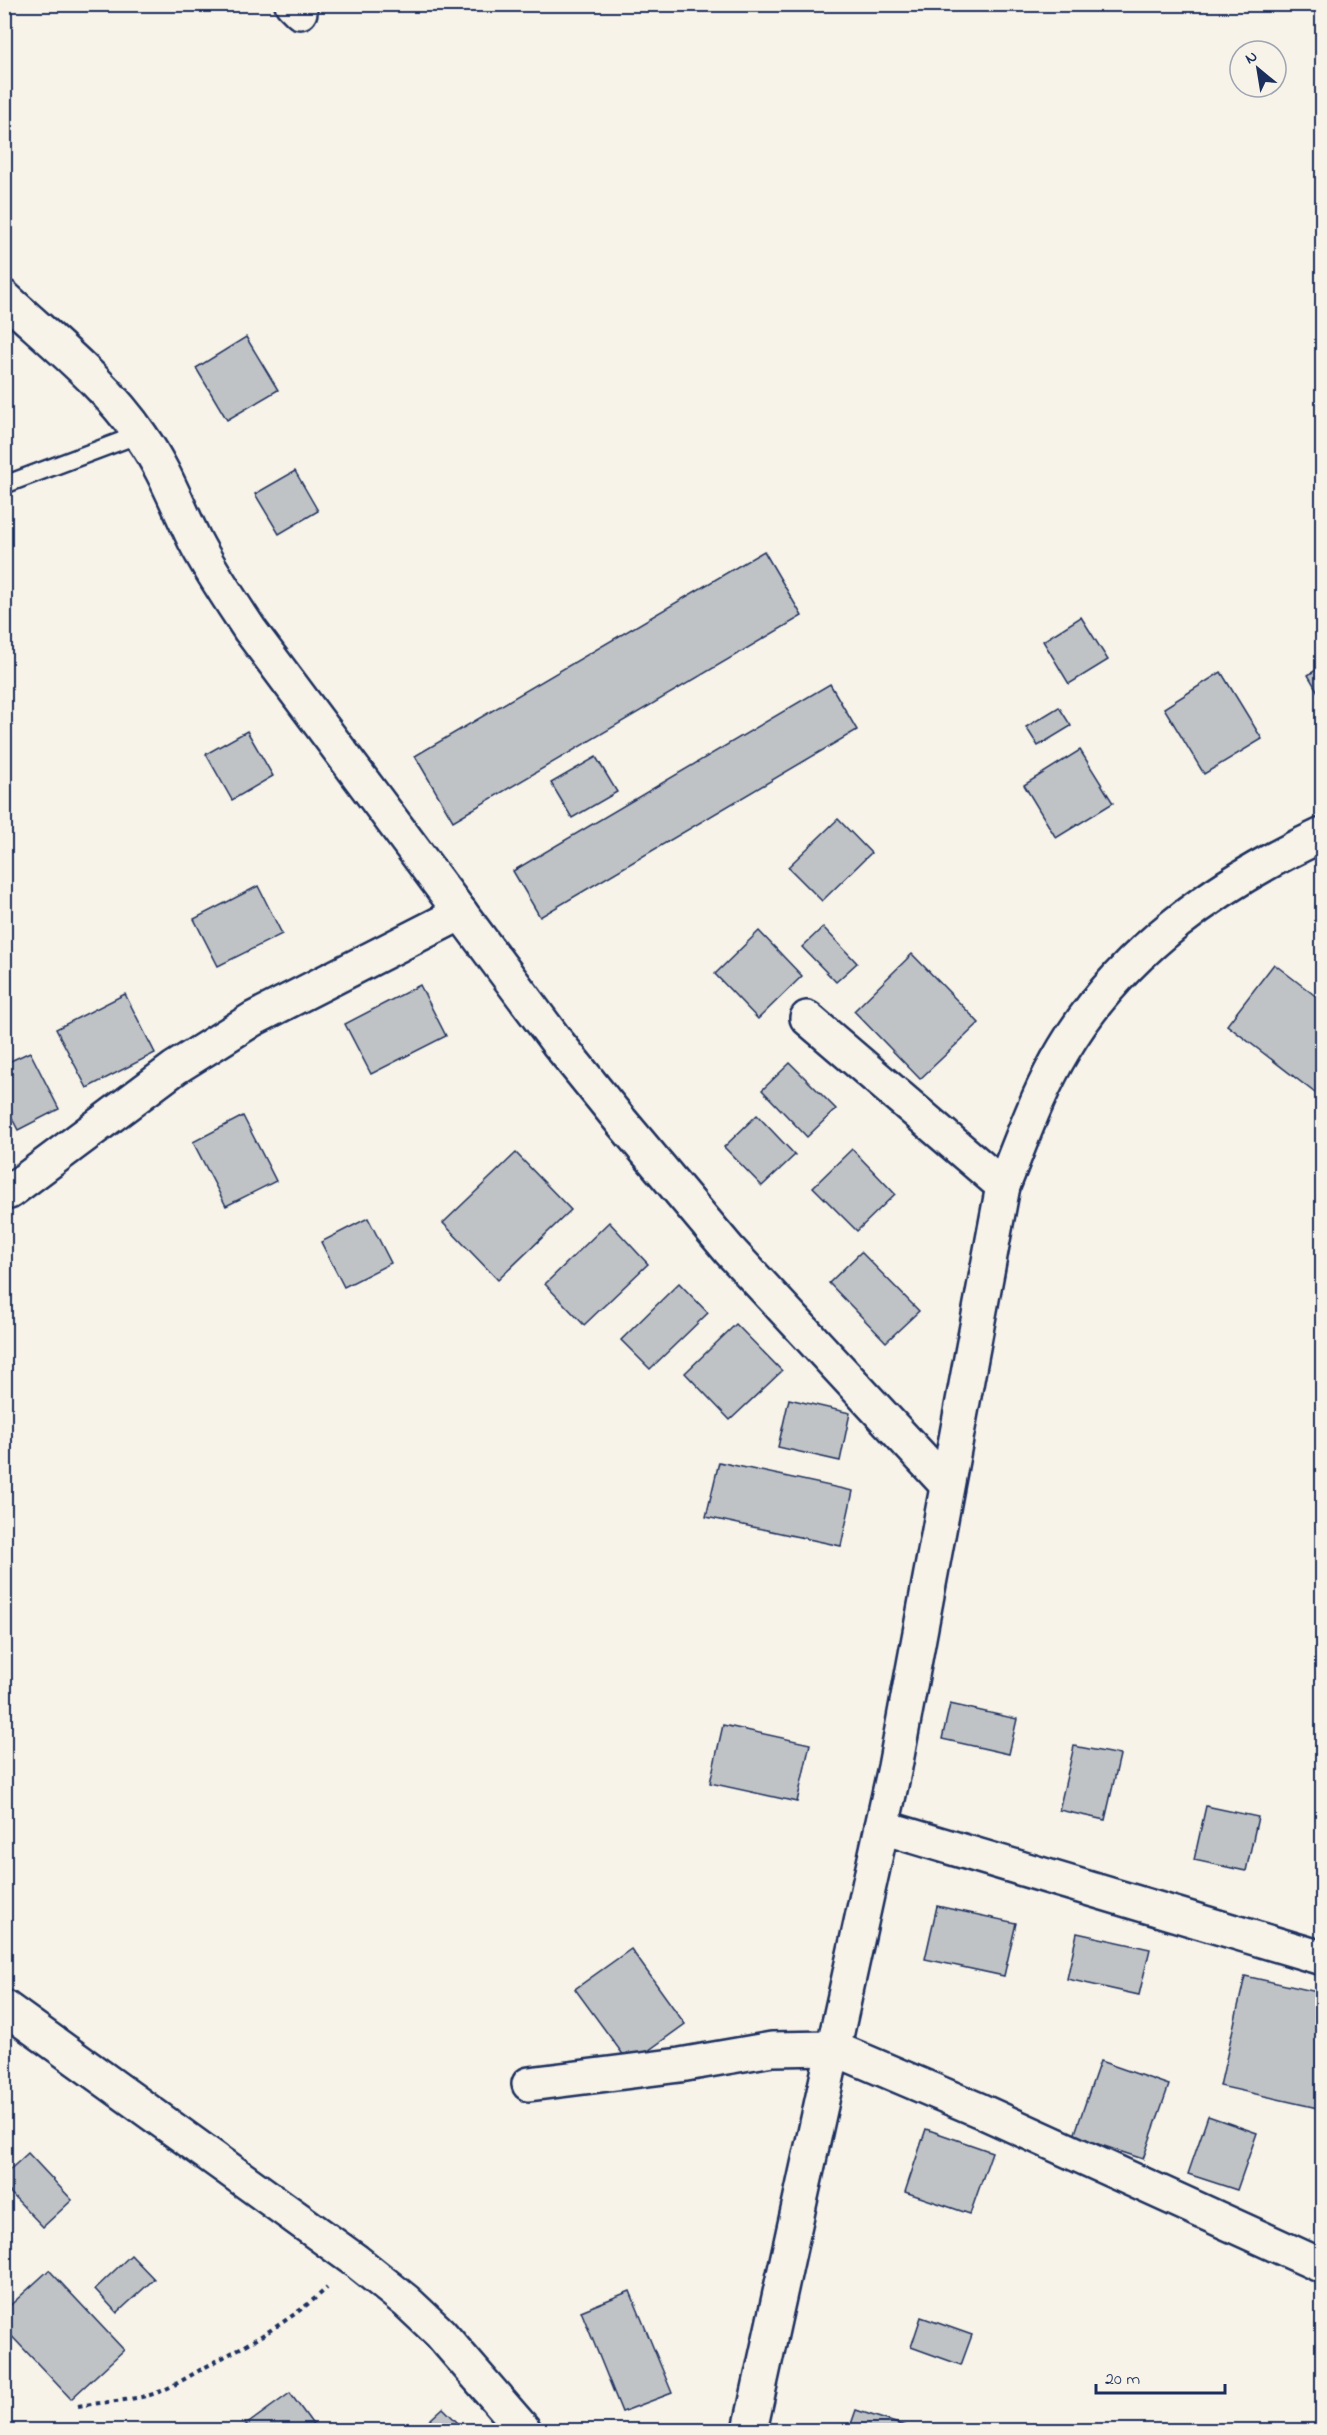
<svg xmlns="http://www.w3.org/2000/svg" width="1327" height="2435" viewBox="0 0 1327 2435" font-family="'Indie Flower',sans-serif">
	<rect width="100%" height="100%" fill="#f7f3e8"/>
	<filter id="ink" filterUnits="userSpaceOnUse"><feTurbulence type="fractalNoise" baseFrequency=".0167" numOctaves="2"/><feDisplacementMap in="SourceGraphic" scale="12" xChannelSelector="R" yChannelSelector="G"/><feConvolveMatrix kernelMatrix="1 2 1 2 8 2 1 2 1" color-interpolation-filters="sRGB"/></filter>
	<g filter="url(#ink)">
		<!-- building -->
		<g fill="#c0c3c5" stroke="#1b2f5e" stroke-width="1.5">
			<polygon points="246,337 278,390 227,420 196,368"/>
			<polygon points="295,471 318,511 279,534 255,494"/>
			<polygon points="764,551 802,616 453,821 415,756"/>
			<polygon points="1081,617 1108,660 1069,684 1043,641"/>
			<polygon points="1322,666 1322,699 1308,675"/>
			<polygon points="1221,672 1262,739 1204,774 1164,708"/>
			<polygon points="830,684 857,730 540,917 513,871"/>
			<polygon points="1059,707 1071,726 1038,746 1026,727"/>
			<polygon points="247,731 273,776 232,800 206,754"/>
			<polygon points="1080,750 1113,803 1056,838 1024,785"/>
			<polygon points="596,757 617,792 572,818 551,783"/>
			<polygon points="838,819 871,853 822,901 788,867"/>
			<polygon points="258,886 282,934 218,966 194,919"/>
			<polygon points="823,927 857,963 836,982 802,947"/>
			<polygon points="759,931 802,976 758,1019 715,974"/>
			<polygon points="912,954 979,1023 920,1079 854,1011"/>
			<polygon points="1274,964 1322,1001 1322,1092 1319,1096 1227,1025"/>
			<polygon points="420,985 446,1036 371,1074 345,1024"/>
			<polygon points="125,994 155,1053 87,1088 56,1029"/>
			<polygon points="30,1052 59,1109 18,1130 4,1103 4,1064"/>
			<polygon points="790,1063 836,1109 807,1137 762,1090"/>
			<polygon points="757,1115 795,1155 762,1186 724,1147"/>
			<polygon points="243,1116 276,1181 226,1206 193,1142"/>
			<polygon points="852,1149 895,1194 857,1231 813,1187"/>
			<polygon points="516,1153 571,1210 498,1280 443,1223"/>
			<polygon points="368,1218 391,1263 344,1287 321,1242"/>
			<polygon points="609,1222 648,1264 584,1325 545,1284"/>
			<polygon points="861,1252 919,1311 886,1342 829,1283"/>
			<polygon points="679,1283 708,1313 650,1369 621,1340"/>
			<polygon points="736,1324 782,1371 730,1420 685,1373"/>
			<polygon points="789,1399 850,1413 840,1461 778,1447"/>
			<polygon points="719,1462 853,1491 841,1546 706,1517"/>
			<polygon points="950,1704 1017,1719 1009,1754 942,1739"/>
			<polygon points="723,1725 810,1744 797,1802 710,1783"/>
			<polygon points="1074,1746 1120,1755 1105,1820 1059,1810"/>
			<polygon points="1206,1806 1258,1817 1246,1871 1194,1860"/>
			<polygon points="937,1906 1016,1923 1004,1976 925,1959"/>
			<polygon points="1077,1933 1150,1949 1139,1995 1067,1979"/>
			<polygon points="631,1949 685,2024 630,2064 575,1989"/>
			<polygon points="1245,1976 1322,1993 1322,2109 1220,2086"/>
			<polygon points="1100,2061 1169,2085 1143,2159 1074,2136"/>
			<polygon points="1208,2116 1257,2133 1237,2190 1188,2174"/>
			<polygon points="926,2129 992,2152 970,2214 905,2192"/>
			<polygon points="28,2153 72,2200 43,2227 4,2186 4,2175"/>
			<polygon points="131,2255 154,2279 117,2313 95,2289"/>
			<polygon points="49,2270 124,2350 71,2399 4,2328 4,2311"/>
			<polygon points="630,2291 672,2393 622,2412 581,2311"/>
			<polygon points="921,2317 972,2335 961,2365 911,2347"/>
			<polygon points="290,2393 317,2430 239,2430"/>
			<polygon points="443,2408 465,2430 419,2430"/>
			<polygon points="856,2410 917,2430 849,2430"/>
		</g>
		<g fill="none" stroke-linecap="round" stroke-linejoin="round">
			<!-- lane casing -->
			<g stroke="#1b2f5e" stroke-width="21">
				<polyline id="lane" points="4,485 140,434"/>
			</g>
			<!-- street casing -->
			<g stroke="#1b2f5e" stroke-width="38">
				<g id="street">
					<polyline points="292,4 300,12"/>
					<path d="M4 297C51 341 105 383 141 436 165 470 177 505 195 541 211 572 231 601 250 630L557 1042 620 1120 729 1250 946 1484"/>
					<polyline points="807,1018 1003,1186"/>
					<polyline points="9,1192 175,1068 253,1019 461,913"/>
					<polyline points="882,1827 1322,1958"/>
					<polyline points="4,2007 356,2261 406,2301 440,2333 524,2430"/>
					<polyline points="529,2084 680,2065 772,2049 833,2048 979,2110 1322,2266"/>
					<path d="M750 2430 895 1767 1003 1186C1022 1139 1038 1092 1064 1049 1122 951 1220 882 1322 835"/>
				</g>
			</g>
			<!-- path -->
			<path stroke="#1b2f5e" stroke-width="4" stroke-dasharray="4.5 4.5" stroke-linecap="butt" d="M78 2406C102 2402 127 2401 150 2395 168 2390 184 2379 200 2370 246 2345 287 2324 327 2288"/>
			<!-- lane -->
			<use href="#lane" stroke="#f7f3e8" stroke-width="16"/>
			<!-- street -->
			<use href="#street" stroke="#f7f3e8" stroke-width="33"/>
		</g>
	</g>
	<!-- margin -->
	<rect width="1327" height="2435" fill="none" stroke="#f7f3e8" stroke-width="24"/>
	<rect x="12" y="12" width="1303" height="2411" fill="none" stroke="#1b2f5e" stroke-width="2" filter="url(#ink)"/>
	<!-- north arrow -->
	<g transform="translate(1258 69) rotate(330)"><circle r="28" fill="#f7f3e8" stroke="#9fa5b1" stroke-width="1.5"/>
	<path d="M0-4.5L10 22L0 15L-10 22Z" fill="#1b2f5e"/>
	<text y="-9" font-size="16" font-weight="bold" text-anchor="middle" fill="#1b2f5e">N</text>
	</g>
	<!-- scale -->
	<path d="M1096 2384v9h129v-9" fill="none" stroke="#1b2f5e" stroke-width="3"/>
	<text x="1105" y="2384" font-size="18" fill="#1b2f5e" stroke="#f7f3e8" stroke-width="4.5" paint-order="stroke">20 m</text>
</svg>
